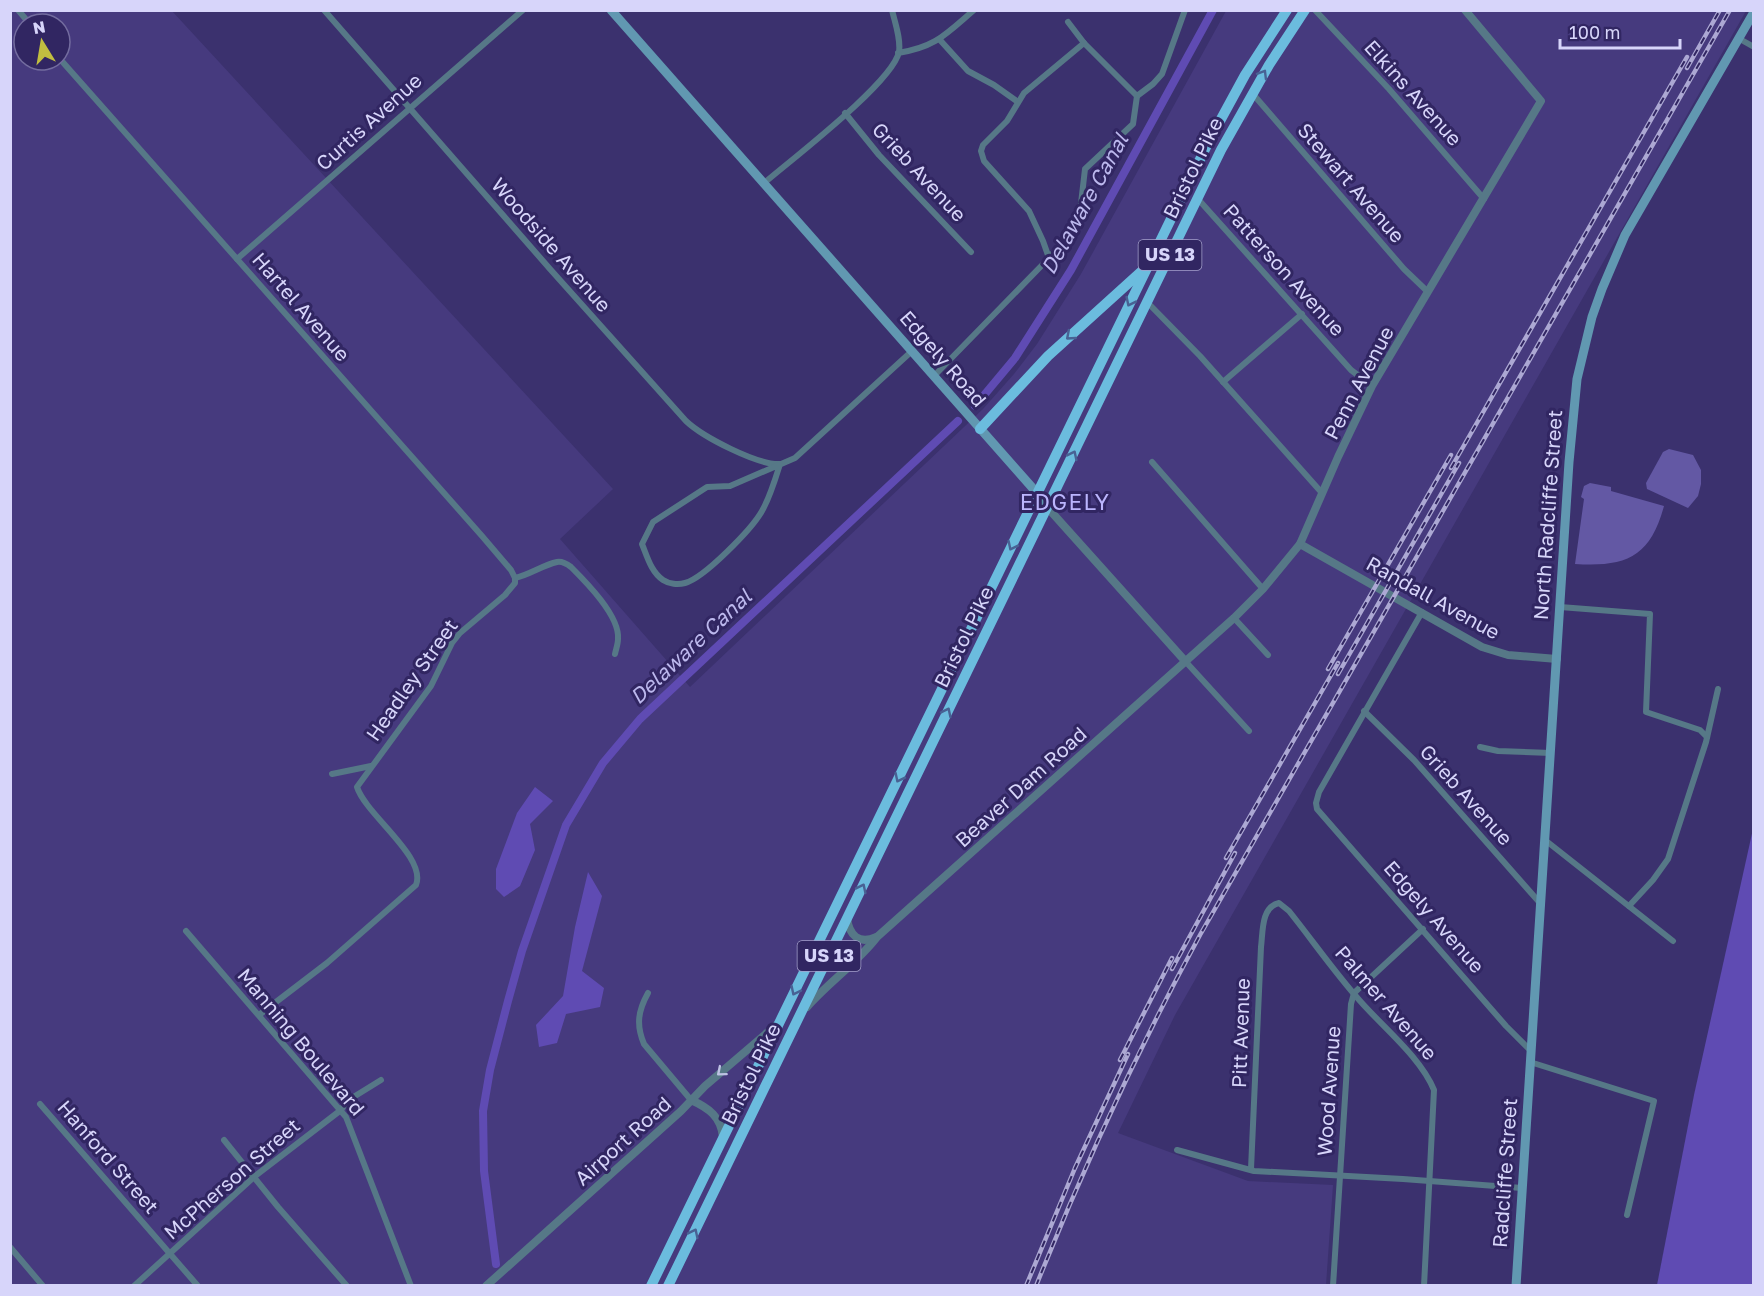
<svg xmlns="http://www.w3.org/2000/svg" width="1764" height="1296" viewBox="0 0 1764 1296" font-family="'Golos Text',sans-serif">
	<rect width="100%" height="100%" fill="#3b316e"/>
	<!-- built -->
	<path fill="#463a7e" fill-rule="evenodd" d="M10 11H172L613 489 560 539 690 687 983 409 1014 374 1037 344 1081 274 1226 11H1746L1175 1015 1118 1133 1248 1181 1333 1185 1326 1285H11ZM24 24H60V60H24Z"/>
	<!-- green -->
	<g fill="#6358a4">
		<polygon points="1669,449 1693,455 1701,470 1701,484 1698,496 1688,508 1647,489 1646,483 1663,452"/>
		<path d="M1590 483 1611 487V491L1664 506C1650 558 1625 567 1575 564L1584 499 1581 497 1584 486Z"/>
	</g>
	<!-- water -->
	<g fill="#5f4bb3">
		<polygon points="535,787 553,801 530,824 535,850 520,886 504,897 496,889 496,869 517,813"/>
		<polygon points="1753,829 1753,1285 1657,1285 1694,1095"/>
		<polygon points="588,872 602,896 582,971 604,988 600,1007 566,1014 557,1043 539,1047 536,1025 563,996 575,927"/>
	</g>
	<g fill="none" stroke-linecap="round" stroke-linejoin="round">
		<!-- canal -->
		<g stroke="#5f4bb3" stroke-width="8">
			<polyline points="975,406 1015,358 1071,270 1213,10"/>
			<polyline points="496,1264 484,1171 483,1111 490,1070 508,1001 522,951 566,825 603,763 640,719 958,421"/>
		</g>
		<!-- minor -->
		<g stroke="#567887" stroke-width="6">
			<polyline points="18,10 30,24"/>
			<path d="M324 10 550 269 686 421C703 437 757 465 780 464"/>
			<polyline points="1315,10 1389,89 1484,199"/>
			<polyline points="1068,22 1084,43 1137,96 1153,84 1162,74 1185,10"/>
			<polyline points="1738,38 1754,47"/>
			<polyline points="940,40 968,71 994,85 1018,102"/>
			<path d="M898 53C936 47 946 34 974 10"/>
			<polyline points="60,59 482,536 511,570 515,578"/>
			<polyline points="1252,93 1404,269 1428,292"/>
			<polyline points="845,113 879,155 971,252"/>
			<path d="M763 184C792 159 892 83 899 52 901 39 895 23 892 10"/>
			<polyline points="1198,199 1351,370 1372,386"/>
			<polyline points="1049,258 1043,241 1029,211 984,161 981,151 983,145 1007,121 1024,93 1084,43"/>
			<polyline points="237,259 523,10"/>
			<polyline points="1147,302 1200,356 1322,493"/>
			<polyline points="934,376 1049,258 1067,236 1080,212 1085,169 1133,124 1137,96"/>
			<polyline points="1223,382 1302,314"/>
			<polyline points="1152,462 1263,589"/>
			<path d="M780 464C775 480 770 497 762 511 752 529 704 578 685 583 678 585 669 584 663 580 651 572 647 556 642 544L653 522 707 487 730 486 795 458 912 351"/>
			<path d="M515 578C529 575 543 565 557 562 562 561 567 564 571 567 586 582 620 616 618 639 618 644 616 649 615 654"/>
			<polyline points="1560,607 1650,614 1646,712 1700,730 1707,737"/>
			<polyline points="1422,612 1319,792 1316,803 1317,809 1506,1026 1531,1051"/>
			<polyline points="1234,618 1268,655"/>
			<polyline points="1186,662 1249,731"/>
			<polyline points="1364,711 1414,760 1540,903"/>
			<polyline points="1480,747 1498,751 1551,753"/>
			<polyline points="332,774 371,766"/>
			<polyline points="1545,840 1673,941"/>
			<polyline points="1629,906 1653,880 1668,859 1706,742 1718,689"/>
			<polyline points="186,931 346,1117 411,1286"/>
			<path d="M648 993C638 1011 636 1025 644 1044L691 1100"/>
			<path d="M259 1015 327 963 416 885C427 857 366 815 357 787L431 686 452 643 460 633 505 595 515 583V578"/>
			<polyline points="1530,1062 1654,1101 1627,1215"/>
			<polyline points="40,1104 198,1286"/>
			<polyline points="224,1140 278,1207 347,1286"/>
			<polyline points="1177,1150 1254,1171 1403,1179 1522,1188"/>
			<path d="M1251 1169 1261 947C1263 932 1261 907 1279 903L1289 911C1313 941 1335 973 1361 1002 1384 1028 1421 1058 1434 1090L1424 1286"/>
			<polyline points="10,1247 43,1286"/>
			<polyline points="134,1286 255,1176 341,1110 347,1101 381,1080"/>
			<polyline points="1333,1286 1351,1004 1354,993 1423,929"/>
		</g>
		<!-- tertiary -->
		<g stroke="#567887" stroke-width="8">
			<polyline points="1047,507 1186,662"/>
			<polyline points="1300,544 1482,647 1508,655 1557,659"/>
			<path d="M847 918C849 935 859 945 876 937"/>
			<path d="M807 1007C829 982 857 963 877 937L1234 618 1263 589 1300 544 1338 457 1372 386 1541 101 1465 10"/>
			<path d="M691 1100C709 1108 721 1117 723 1137"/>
			<polyline points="486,1286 681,1111 705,1086 775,1026"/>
		</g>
		<!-- secondary -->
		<g stroke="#6198b1" stroke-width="9">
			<polyline points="611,10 1037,493 1047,507"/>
			<polyline points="1516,1286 1569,462 1577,379 1592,317 1602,289 1625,235 1754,12"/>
		</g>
		<!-- trunk -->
		<g stroke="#6bbcde" stroke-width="10">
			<polyline points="980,429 1048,356 1143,270"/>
			<polyline points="651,1286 1208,143 1245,75 1287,10"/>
			<polyline points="668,1286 1221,150 1269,65 1305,10"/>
		</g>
		<!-- rail casing -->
		<g stroke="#aca8d3" stroke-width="4.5">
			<g id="rail">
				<polyline points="1687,68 1720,10"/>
				<polyline points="1451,468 1687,57"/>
				<polyline points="1328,669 1451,455"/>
				<polyline points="1338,674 1459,463"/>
				<polyline points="1226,858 1338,663"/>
				<polyline points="1172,969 1235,853"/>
				<polyline points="1120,1060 1172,958"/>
				<polyline points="1026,1286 1075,1168 1128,1054"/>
				<path d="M1036 1286C1084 1166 1138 1049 1200 935L1730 10"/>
			</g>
		</g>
		<!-- rail -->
		<use href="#rail" stroke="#312662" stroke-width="2" stroke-dasharray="7" stroke-linecap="butt"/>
	</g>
	<!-- one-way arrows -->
	<defs><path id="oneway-chevron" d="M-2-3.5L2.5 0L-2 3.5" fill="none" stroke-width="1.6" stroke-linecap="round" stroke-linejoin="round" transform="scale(1.5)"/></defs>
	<g stroke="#486294">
		<use href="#oneway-chevron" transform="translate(1263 74) rotate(-59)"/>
		<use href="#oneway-chevron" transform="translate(1130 302) rotate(116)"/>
		<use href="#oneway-chevron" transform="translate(1070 336) rotate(139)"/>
		<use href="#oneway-chevron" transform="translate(1073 455) rotate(-64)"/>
		<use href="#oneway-chevron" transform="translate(1012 546) rotate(116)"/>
		<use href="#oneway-chevron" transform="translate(947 712) rotate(-64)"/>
		<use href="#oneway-chevron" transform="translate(899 778) rotate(116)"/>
		<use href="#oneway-chevron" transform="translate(862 888) rotate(-64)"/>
		<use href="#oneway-chevron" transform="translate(795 991) rotate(116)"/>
		<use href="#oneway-chevron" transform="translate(694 1233) rotate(-64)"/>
	</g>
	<use stroke="#bdc2e3" href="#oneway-chevron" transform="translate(721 1072) rotate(140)"/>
	<g text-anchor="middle" stroke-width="6" stroke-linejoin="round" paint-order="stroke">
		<!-- shield labels -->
		<g fill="#312662" stroke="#a5a0cc" stroke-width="1.5">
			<rect x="1138.5" y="240" width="63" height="30" rx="4.5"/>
			<rect x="797.5" y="941" width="63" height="30" rx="4.5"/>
		</g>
		<g font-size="18" font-weight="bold" fill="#d7d5fa">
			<text x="1170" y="261">US 13</text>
			<text x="829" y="962">US 13</text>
		</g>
		<!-- street labels -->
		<g font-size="20" fill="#d7d5fa" stroke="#312662">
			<text transform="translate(1413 93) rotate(48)" y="7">Elkins Avenue</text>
			<text transform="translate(369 122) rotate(-42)" y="7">Curtis Avenue</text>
			<text transform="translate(1193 168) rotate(-64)" y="7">Bristol Pike</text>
			<text transform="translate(919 172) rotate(47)" y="7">Grieb Avenue</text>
			<text transform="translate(1351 183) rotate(49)" y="7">Stewart Avenue</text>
			<text transform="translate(551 245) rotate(49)" y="7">Woodside Avenue</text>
			<text transform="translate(1284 270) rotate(48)" y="7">Patterson Avenue</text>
			<text transform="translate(301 307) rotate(49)" y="7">Hartel Avenue</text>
			<text transform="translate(943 359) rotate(49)" y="7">Edgely Road</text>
			<text transform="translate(1359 383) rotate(-62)" y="7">Penn Avenue</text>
			<text transform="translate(1548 515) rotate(-86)" y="7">North Radcliffe Street</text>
			<text transform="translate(1433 598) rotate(29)" y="7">Randall Avenue</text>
			<text transform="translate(964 637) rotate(-64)" y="7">Bristol Pike</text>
			<text transform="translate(412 680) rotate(-55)" y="7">Headley Street</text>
			<text transform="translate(1021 787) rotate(-42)" y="7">Beaver Dam Road</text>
			<text transform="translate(1466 795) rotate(48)" y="7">Grieb Avenue</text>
			<text transform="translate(1434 917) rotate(49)" y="7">Edgely Avenue</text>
			<text transform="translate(1386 1003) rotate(49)" y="7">Palmer Avenue</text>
			<text transform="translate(1241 1033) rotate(-88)" y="7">Pitt Avenue</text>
			<text transform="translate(301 1042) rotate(50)" y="7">Manning Boulevard</text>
			<text transform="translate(751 1074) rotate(-64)" y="7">Bristol Pike</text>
			<text transform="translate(1329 1091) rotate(-86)" y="7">Wood Avenue</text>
			<text transform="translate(623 1141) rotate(-42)" y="7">Airport Road</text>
			<text transform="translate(108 1157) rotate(49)" y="7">Hanford Street</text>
			<text transform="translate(1505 1173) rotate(-86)" y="7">Radcliffe Street</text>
			<text transform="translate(232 1179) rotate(-41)" y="7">McPherson Street</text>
		</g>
		<!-- water labels -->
		<g font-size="21" font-style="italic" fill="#bcb8ed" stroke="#312662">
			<text transform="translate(1085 204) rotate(-61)" y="7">Delaware Canal</text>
			<text transform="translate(691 647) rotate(-43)" y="7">Delaware Canal</text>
		</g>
		<!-- quarter labels -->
		<g font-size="22" letter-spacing="1.5" fill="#bbb5fd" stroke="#312662">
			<text x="1065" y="510">EDGELY</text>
		</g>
	</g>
	<!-- border -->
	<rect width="1764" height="1296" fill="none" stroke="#d7d5fa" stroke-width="24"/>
	<!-- north arrow -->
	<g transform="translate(42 42) rotate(349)"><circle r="28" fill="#312662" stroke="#736c9f" stroke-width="1.5"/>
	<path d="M0-4.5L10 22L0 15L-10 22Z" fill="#c1be40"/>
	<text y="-9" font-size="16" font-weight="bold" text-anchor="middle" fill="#d7d5fa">N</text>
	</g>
	<!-- scale -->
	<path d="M1560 39v9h120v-9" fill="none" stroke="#d7d5fa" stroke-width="3"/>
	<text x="1569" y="39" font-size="18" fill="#d7d5fa" stroke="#312662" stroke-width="4.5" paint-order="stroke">100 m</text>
</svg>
